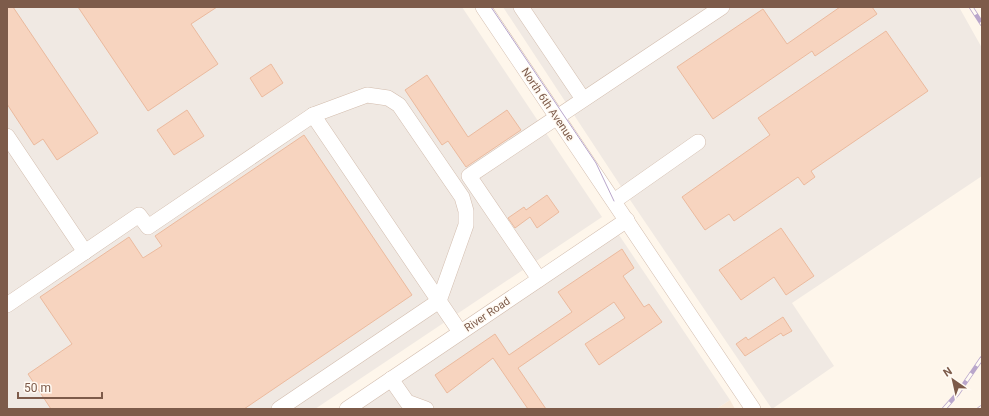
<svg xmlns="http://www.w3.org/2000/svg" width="989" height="416" viewBox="0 0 989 416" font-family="Roboto,sans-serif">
	<rect width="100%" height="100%" fill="#fef6eb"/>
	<!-- residential -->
	<polygon fill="#f7e8d8" points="730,400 735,409 716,409"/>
	<!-- industrial -->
	<g fill="#f0e9e3">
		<polygon points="7,7 462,7 602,217 315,409 7,409"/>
		<polygon points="503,7 959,7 982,48 982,176 792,303 834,366 772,409 624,191"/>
		<polygon points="617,232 730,400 716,409 358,409"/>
	</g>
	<!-- building -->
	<g fill="#f7d4bf" stroke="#ebba9e">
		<polygon points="7,7 13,7 98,133 57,160 43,139 34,145 7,104"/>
		<polygon points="78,7 217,7 191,24 218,64 148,111"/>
		<polygon points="840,7 872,7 877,14 815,56 812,51 713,119 677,67 763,9 787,44"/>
		<polygon points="886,31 928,91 811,171 815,177 804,185 798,177 734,221 729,214 705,230 682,197 770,135 758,118"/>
		<polygon points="271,64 283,83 262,97 250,78"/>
		<polygon points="427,75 468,137 507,110 521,130 466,167 448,141 442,145 405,90"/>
		<polygon points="187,110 204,136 174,155 157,130"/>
		<polygon points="304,135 412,295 244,409 51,409 28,374 72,344 40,297 129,237 143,258 162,246 155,236"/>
		<polygon points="547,195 559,212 537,228 530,217 515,228 508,218 524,207 526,210"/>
		<polygon points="781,228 814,276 786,295 774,277 741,300 719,270"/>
		<polygon points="622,249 634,268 623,276 644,307 649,304 662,322 599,365 585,344 625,318 614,302 518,368 546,409 528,409 493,358 447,393 435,375 495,334 509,355 572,312 558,292"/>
		<polygon points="783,317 792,331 783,336 781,333 745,356 736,344 746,337 748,340"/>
	</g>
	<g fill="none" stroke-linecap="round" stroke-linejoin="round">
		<!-- minor casing -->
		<g stroke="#d3bdae" stroke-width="16">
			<g id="minor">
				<polyline points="483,7 753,409"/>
				<polyline points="521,7 583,99"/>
				<polyline points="7,136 85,252"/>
				<polyline points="614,201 698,142"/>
				<polyline points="539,279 469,176 722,7"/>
				<polyline points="7,305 139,215 148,227 313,115 460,332"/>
				<polyline points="391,379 407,402 426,409"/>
				<polyline points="279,409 439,301 466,225 466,211 462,197 399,105 388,98 367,95 313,115"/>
				<polyline points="347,409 627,220"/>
			</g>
		</g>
		<!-- minor -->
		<use href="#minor" stroke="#fff" stroke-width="15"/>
		<!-- tram -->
		<polyline stroke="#b9a6cb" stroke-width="1" points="491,7 596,163 614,201"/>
		<!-- rail casing -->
		<g stroke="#b9a6cb" stroke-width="4.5">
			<g id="rail">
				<polyline points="971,7 982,24"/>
				<polyline points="944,409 958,393 982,358"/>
				<polyline points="979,409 982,407"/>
			</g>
		</g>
		<!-- rail -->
		<use href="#rail" stroke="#fffaf3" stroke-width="3" stroke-dasharray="9" stroke-linecap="butt"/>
	</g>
	<g text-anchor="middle" stroke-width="3" stroke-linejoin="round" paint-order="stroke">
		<!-- street labels -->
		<g font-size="11" fill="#7d5b4a" stroke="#fffaf3">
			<text transform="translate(548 104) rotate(56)" y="4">North 6th Avenue</text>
			<text transform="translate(487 314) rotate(-34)" y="4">River Road</text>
		</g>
	</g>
	<!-- border -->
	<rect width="989" height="416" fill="none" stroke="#7d5b4a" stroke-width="16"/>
	<!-- north arrow -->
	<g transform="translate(953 380) rotate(326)" stroke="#fffaf3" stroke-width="3" paint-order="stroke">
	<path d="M0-3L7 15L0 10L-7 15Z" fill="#7d5b4a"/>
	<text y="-6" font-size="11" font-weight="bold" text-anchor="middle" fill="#7d5b4a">N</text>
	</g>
	<!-- scale -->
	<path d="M18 392v6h84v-6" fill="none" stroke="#7d5b4a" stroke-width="2"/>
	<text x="24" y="392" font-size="12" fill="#7d5b4a" stroke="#fffaf3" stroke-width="3" paint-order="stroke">50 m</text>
</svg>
